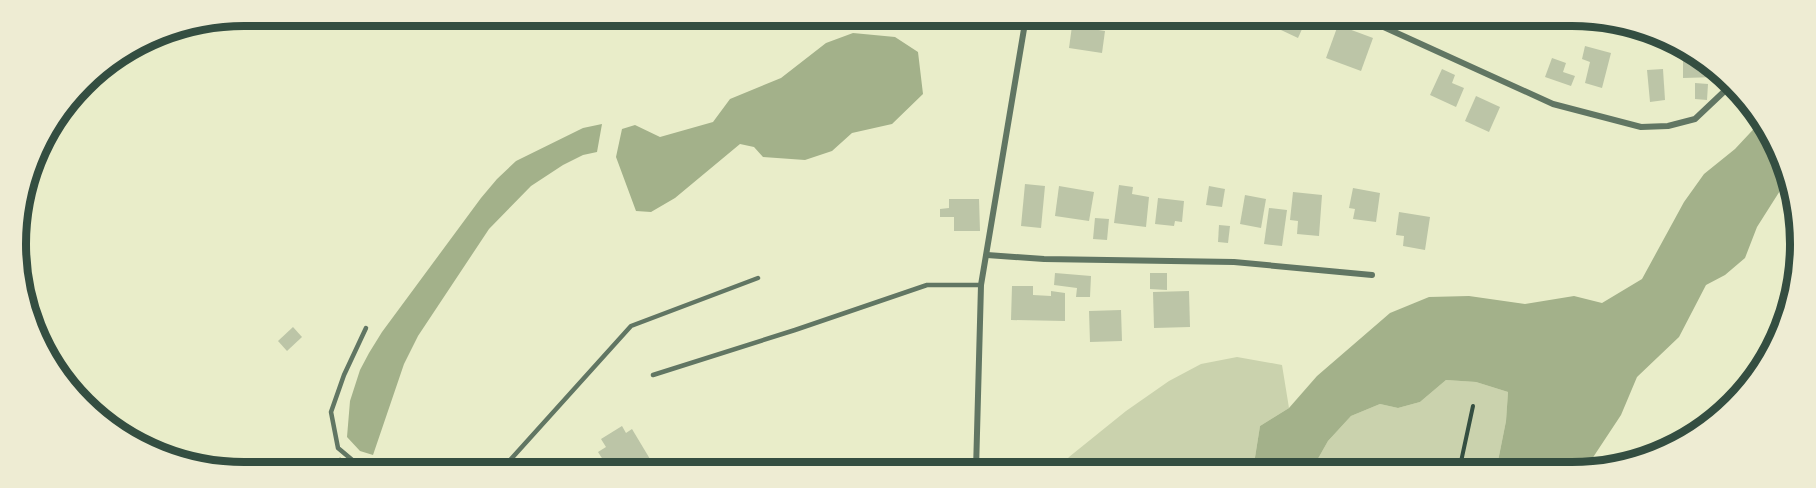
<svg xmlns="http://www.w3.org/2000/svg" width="1816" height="488" viewBox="0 0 1816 488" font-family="Arial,sans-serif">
	<rect width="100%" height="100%" fill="#e9edc9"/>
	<!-- green -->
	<g fill="#cad2ad">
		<polygon points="1237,357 1282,365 1289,408 1260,426 1253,470 1058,470 1069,457 1126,411 1169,381 1201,364"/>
		<polygon points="1446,380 1476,382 1508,392 1506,421 1496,471 1311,471 1328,441 1351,416 1380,404 1398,408 1420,402"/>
	</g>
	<!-- water -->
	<g fill="#a3b18a">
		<polygon points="853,33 895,37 918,52 923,94 892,124 852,133 832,151 805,160 763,157 754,147 740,144 675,198 651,212 636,211 616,157 622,129 635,125 660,137 713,122 730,99 781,78 826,43"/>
		<polygon points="1763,119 1788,178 1757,227 1745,258 1725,275 1706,285 1679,337 1637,377 1621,415 1584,471 1496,471 1506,421 1508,392 1476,382 1446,380 1420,402 1398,408 1380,404 1351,416 1328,441 1311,471 1253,470 1260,426 1289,408 1317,376 1390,313 1429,297 1469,296 1525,304 1574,296 1602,303 1642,279 1684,202 1704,174 1735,149"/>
		<polygon points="602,124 597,152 583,155 563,165 531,186 489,229 418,336 404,364 373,455 360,451 347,437 350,401 360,370 369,353 382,332 481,198 497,179 516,161 583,128"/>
		<path d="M22 295C38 325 51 356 66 387L62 383 23 304Z"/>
		<polygon points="340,457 354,469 330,469"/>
	</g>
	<!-- building -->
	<g fill="#bcc5a7">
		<polygon points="1286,18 1307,18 1298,38 1281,30"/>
		<polygon points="1338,25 1373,38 1361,71 1326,58"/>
		<polygon points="1072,26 1105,31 1102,53 1069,48"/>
		<polygon points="1585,46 1611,53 1602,88 1585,83 1590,62 1582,59"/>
		<polygon points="1683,49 1689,49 1699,53 1717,72 1717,77 1683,78"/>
		<polygon points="1552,58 1566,63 1563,72 1575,76 1571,86 1545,77"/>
		<polygon points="1442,69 1455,75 1452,83 1464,88 1456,107 1430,95"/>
		<polygon points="1663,69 1665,100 1650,102 1647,70"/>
		<polygon points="1695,83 1708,84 1707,100 1695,99"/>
		<polygon points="1476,96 1500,107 1489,132 1465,121"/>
		<polygon points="1025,184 1045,186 1041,228 1021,226"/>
		<polygon points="1119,185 1133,187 1132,194 1149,197 1146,227 1114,223"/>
		<polygon points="1059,186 1094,192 1089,221 1055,216"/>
		<polygon points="1209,186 1225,189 1222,207 1206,205"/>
		<polygon points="1353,188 1380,193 1376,222 1353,219 1355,209 1349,208"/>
		<polygon points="1293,192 1322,195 1319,236 1297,234 1298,221 1290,220"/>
		<polygon points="1245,195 1266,199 1261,228 1240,224"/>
		<polygon points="1158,198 1184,201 1182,222 1175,221 1174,226 1155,224"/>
		<polygon points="949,199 979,199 980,231 954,231 954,217 940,217 940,209 949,208"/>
		<polygon points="1269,208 1287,210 1282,246 1264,244"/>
		<polygon points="1399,212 1430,217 1425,250 1403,246 1404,236 1396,235"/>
		<polygon points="1095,218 1109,219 1107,240 1093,239"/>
		<polygon points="1219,225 1230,226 1228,243 1218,242"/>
		<polygon points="1055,273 1091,276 1090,297 1076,297 1077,288 1054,285"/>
		<polygon points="1150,273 1167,273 1167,290 1150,289"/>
		<polygon points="1012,286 1033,286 1033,295 1051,296 1051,291 1065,293 1065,321 1011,320"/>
		<polygon points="1189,291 1190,327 1154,328 1153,292"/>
		<polygon points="1121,310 1122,341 1090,342 1089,311"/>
		<polygon points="293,327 302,337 287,351 278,341"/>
		<polygon points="622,426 626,433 632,429 650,459 637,467 639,469 609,469 598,452 606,447 601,439"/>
	</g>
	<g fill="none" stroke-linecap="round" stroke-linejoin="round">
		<!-- path -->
		<polyline stroke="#344e41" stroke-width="4" points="1459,471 1473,406"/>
		<!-- service -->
		<g stroke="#617663" stroke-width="4.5">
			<polyline points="653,375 795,330 927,285 981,285"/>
			<polyline points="363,469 338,448 331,412 344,375 366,328"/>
			<polyline points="502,469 631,326 758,278"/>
		</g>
		<!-- minor -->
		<g stroke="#617663" stroke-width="6">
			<polyline points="1366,19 1553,104 1641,127 1668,126 1695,119 1731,85"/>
			<polyline points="987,255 1044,259 1234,262 1372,275"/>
			<polyline points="976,470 981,285 1026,17"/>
		</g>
	</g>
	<!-- crop -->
	<path d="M0 0H1816V488H0ZM244 26H1572A218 218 0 0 1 1790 244V244A218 218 0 0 1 1572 462H244A218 218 0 0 1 26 244V244A218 218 0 0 1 244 26Z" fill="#eeecd3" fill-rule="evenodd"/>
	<path fill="none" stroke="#344e41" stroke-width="8" d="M244 26H1572A218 218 0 0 1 1790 244V244A218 218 0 0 1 1572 462H244A218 218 0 0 1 26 244V244A218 218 0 0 1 244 26Z"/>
</svg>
